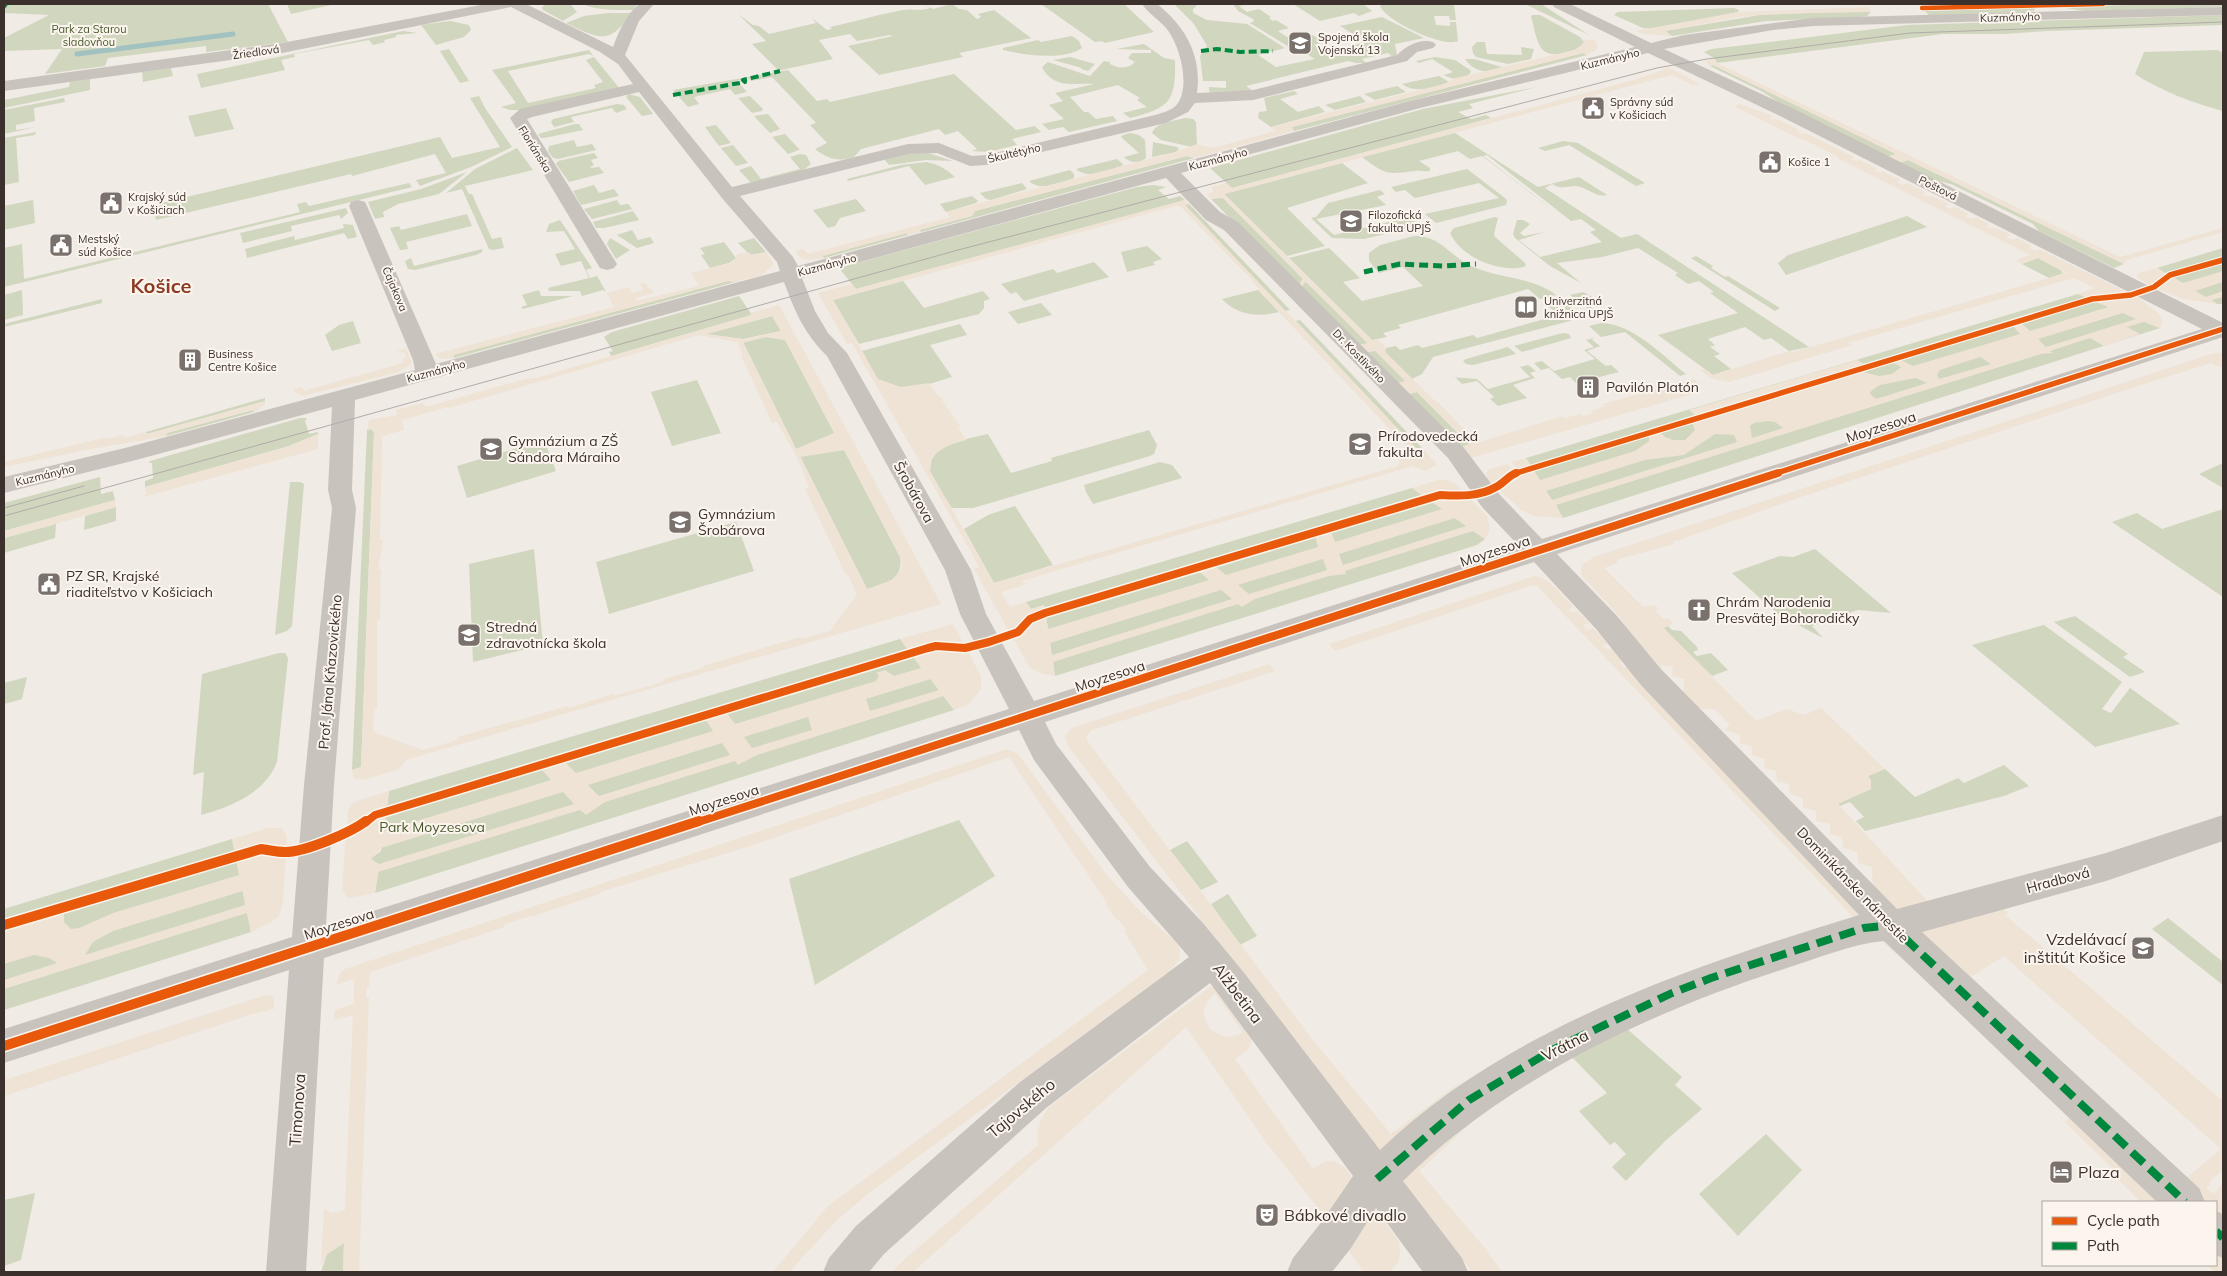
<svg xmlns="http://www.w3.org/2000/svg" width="2227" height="1276" viewBox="0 0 2227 1276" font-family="Mulish,sans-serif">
	<rect width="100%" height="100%" fill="#f0ebe5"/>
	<!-- green -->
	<g fill="#d1d6bf">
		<polygon points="4,4 268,4 288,42 206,52 206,46 108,58 105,66 45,74 62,49 4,51 4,38 49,15 4,13"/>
		<polygon points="287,4 335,4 291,14"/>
		<polygon points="545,4 570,4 577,12 563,21 543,10 542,8"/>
		<path d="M582 4H637L633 10C616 10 598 11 582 4Z"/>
		<path d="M923 4 933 9 952 4 959 9 967 10 977 19 981 17 978 14 994 10 1031 38 959 53 963 57 879 75 848 46 893 36 890 35 857 41 850 34 819 40 833 59 781 70 777 69 752 44 766 41 738 14 753 25 759 26 769 34 816 23 812 18 827 30 832 29 830 27C854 22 880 14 903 10 914 8 917 12 930 8Z"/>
		<polygon points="1041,4 1124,4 1154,32 1105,43 1102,41 1095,42"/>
		<polygon points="1174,4 1198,4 1193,9 1193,13 1207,20 1247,24 1285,48 1258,55 1276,67 1315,59 1294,46 1289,47 1250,23 1254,21 1253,19 1238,11 1233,4 1249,4 1239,6 1247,12 1259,9 1271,17 1269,18 1273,21 1276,20 1289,28 1278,31 1287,37 1309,33 1324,42 1314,45 1325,52 1343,48 1348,51 1355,49 1351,46 1366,42 1340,26 1382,17 1424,38 1395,44 1397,55 1393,57 1388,53 1362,59 1366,63 1356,63 1348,61 1246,86 1253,91 1211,92 1209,91 1209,87 1226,88 1226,81 1203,81 1200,56 1207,46 1194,24"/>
		<polygon points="1293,4 1363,4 1372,11 1359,16 1354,13 1320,21"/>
		<path d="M1384 4H1454L1456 20H1450L1449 16H1434L1436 25 1450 26V22H1456L1458 41C1443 48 1386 21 1380 6Z"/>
		<polygon points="1525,4 1541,4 1589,35"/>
		<polygon points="2167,4 2223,4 2223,7 2085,11 2060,7"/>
		<polygon points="2036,7 2034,11 2029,12 1930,16 1924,10"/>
		<polygon points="1734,8 1739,10 1738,12 1654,29 1643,28 1614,15 1618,12"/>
		<polygon points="1832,12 1871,12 1867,16 1859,17 1766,21 1672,36 1665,31 1760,15"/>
		<path d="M608 13H631C609 47 598 38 566 23L584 16Z"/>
		<path d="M1533 15H1540L1580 37 1584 42C1579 49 1572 51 1564 53 1536 60 1537 36 1531 16Z"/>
		<polygon points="2223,15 2223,25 2048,31 2004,34 1943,34 1717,63 1715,59 1704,52 1712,49 1907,25"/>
		<polygon points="450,21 469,25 471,30 464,37 436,45 421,25"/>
		<polygon points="403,31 417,33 396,35 396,37 384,40 385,42 373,45 369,40 294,54 295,57 281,60 285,70 201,88 197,74"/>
		<path d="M1072 36 1079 41 1082 48C1064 61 1023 55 1003 50V48L1038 40 1041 42Z"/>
		<polygon points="1477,42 1485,42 1487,54 1522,55 1521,47 1534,49 1531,59 1508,64 1476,57 1473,53 1472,47"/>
		<path d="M1144 44 1164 58 1175 60C1176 101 1170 108 1130 118L1123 113 1147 107 1137 100 1140 98 1118 85 1070 97 1084 112H1088L1096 119 1113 116 1117 121 1069 132 1063 127 1049 130 1042 124 1064 119 1049 105 1063 101 1055 93 1094 84C1074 83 1053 89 1042 67L1048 62 1090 76 1104 61 1110 62V64C1119 69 1128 69 1135 62L1128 58 1132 53H1151V50L1116 49Z"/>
		<polygon points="449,49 469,81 460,83 440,51"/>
		<polygon points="589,50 593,56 589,54 508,71 528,103 596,88 594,85 603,82 586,60 594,57 620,89 521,110 510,110 501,107 516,103 492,70"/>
		<path d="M2218 50 2223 53V111C2193 103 2161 91 2135 74L2144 52Z"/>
		<polygon points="1583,53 1587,55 1294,131 1291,129 1292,127"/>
		<polygon points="1070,57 1095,64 1088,71 1081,69 1082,68 1053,60"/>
		<path d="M1435 57 1455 60 1470 70 1471 72C1465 81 1452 80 1444 75L1453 72 1432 59 1419 63 1416 61Z"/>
		<path d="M1465 59H1474L1502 67C1488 74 1475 73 1465 59Z"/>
		<polygon points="1713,65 1896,154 1887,157 1791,110 1763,92 1710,66"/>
		<polygon points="171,68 173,76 143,82 142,72"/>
		<path d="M788 70 817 101 827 99 830 102 954 74 1016 130 1035 126 1041 132 1012 139 1017 145 988 152 972 151 977 149 958 131 945 135 939 129 861 149 854 157C838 162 828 159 815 149L827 143 810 125 816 123 772 77 751 81 748 78 737 81 747 92 735 95 730 89 694 97 699 104 688 107 673 90Z"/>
		<path d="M1439 76 1449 82C1435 88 1416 94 1402 84Z"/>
		<polygon points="90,79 90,90 4,108 4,100 69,87 70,82"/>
		<polygon points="1397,86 1406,92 1375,100 1364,94"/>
		<polygon points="1537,87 1469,104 1473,108 1458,112 1471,119 1486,115 1491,118 1232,188 1210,168 1423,109"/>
		<polygon points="1294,91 1298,94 1280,99 1298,112 1319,106 1325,112 1271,127 1258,118 1259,112 1267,111 1264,98"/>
		<polygon points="628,94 640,97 653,114 642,116 626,97"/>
		<polygon points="479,96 485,108 512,147 471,167 420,186 416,180 446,173 435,154 352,176 351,174 156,220 153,205 440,137 452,158 500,147 470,98"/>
		<polygon points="750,96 763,109 762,111 752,113 738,98"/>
		<polygon points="1360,96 1366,102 1335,110 1325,105"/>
		<polygon points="64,98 65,102 34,108 35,121 16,125 16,130 36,127 4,134 4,110"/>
		<polygon points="617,104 624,105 627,109 616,113 612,108 571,117 574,122 554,127 551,122 553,119"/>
		<polygon points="226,108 234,129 195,137 188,116"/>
		<polygon points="768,114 780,129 770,133 754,116"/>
		<path d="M1185 118 1193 119 1196 122 1197 145 1192 147 1161 140 1152 133C1156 122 1175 121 1185 118Z"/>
		<polygon points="575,124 579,124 583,130 544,138 541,138 538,134"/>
		<polygon points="716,125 731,143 719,146 705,127"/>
		<polygon points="36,132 35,135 16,138 19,182 4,185 4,138"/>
		<path d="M1131 133 1139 135 1145 140 1146 158C1139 164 1130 163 1124 157L1139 153 1121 137 1123 135Z"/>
		<path d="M1455 133 1538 187 1579 177 1607 195C1596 198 1587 187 1576 186 1566 186 1561 190 1552 184L1545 188 1621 238 1637 234 1809 347 1789 351 1771 338 1764 340 1745 327 1708 339 1715 345 1710 347 1720 354 1714 356 1731 369 1713 375 1658 335 1738 313 1710 293 1714 292 1699 281 1688 284 1675 275 1678 273 1638 248 1602 257 1557 263 1581 283 1550 266 1515 238 1513 234 1517 220H1523L1530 224 1520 233 1524 236 1544 232 1519 240 1540 257 1602 242 1590 232 1596 230 1581 219 1571 221 1487 155 1483 156 1566 220 1482 156 1470 159 1458 151 1419 161 1430 168V171C1424 172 1419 170 1414 171 1386 175 1385 174 1362 157Z"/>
		<polygon points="785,134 800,150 799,150 788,154 772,137"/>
		<polygon points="574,140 577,147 592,144 596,150 558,159 553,158 548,151 549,146"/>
		<polygon points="1563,141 1578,143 1645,183 1636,186 1569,145 1545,151 1538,148"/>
		<polygon points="1153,142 1177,147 1179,149 1176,152 1152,157"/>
		<polygon points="733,145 748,163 736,166 721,148"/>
		<polygon points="517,148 533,170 465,186 469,194 472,194 492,239 501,237 504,248 493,250 489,249 462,189 446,193 475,169"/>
		<polygon points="594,153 598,158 591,160 594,165 590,167 591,168 599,167 604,173 569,182 556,164 558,161"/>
		<polygon points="928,153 953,161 926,160 889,165 884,159 904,154"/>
		<polygon points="800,154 806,155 811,164 802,171 751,183 739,170 751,166 761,179 800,169 790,157"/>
		<polygon points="1187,156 1194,158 921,232 919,230 972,216 975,211"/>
		<path d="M1117 159 1123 164 1122 166C1109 170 1087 180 1076 169Z"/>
		<polygon points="1908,160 2124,264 2114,268 2039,231 2033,224 1951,184 1937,181 1899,163"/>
		<path d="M926 162C938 164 946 169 955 177L925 185 909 166 848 181 847 179 901 165Z"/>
		<polygon points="1342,163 1368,183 1287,208 1325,246 1287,256 1224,194"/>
		<polygon points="1467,169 1505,198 1507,201 1506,205 1436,223 1425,214 1499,198 1479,183 1415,198 1405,190 1396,192 1391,187"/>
		<path d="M1070 170 1074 174V178C1061 183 1040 192 1029 181Z"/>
		<polygon points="467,172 439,194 398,204 383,212 384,217 375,219 368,202 421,189"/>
		<polygon points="409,183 412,187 4,287 4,248 22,244 24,279 300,212 297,204 306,202 309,206"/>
		<polygon points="1022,183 1027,189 991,200 986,199 980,193"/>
		<polygon points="594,185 599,193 614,189 619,196 581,205 573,191"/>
		<polygon points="1153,185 1166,187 1158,190 1169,199 1180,196 1185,200 856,289 839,268 1137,187"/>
		<polygon points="1380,190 1385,194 1377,197 1386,205 1316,219 1334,235 1410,217 1420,226 1364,239 1332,238 1311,218 1316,217 1328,203"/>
		<polygon points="972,196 978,201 976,203 946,212 940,204"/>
		<polygon points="1218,197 1223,198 1303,279 1298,287 1211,199"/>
		<polygon points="856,199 866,211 840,218 835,226 828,228 813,210"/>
		<polygon points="33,200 35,223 4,230 4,206"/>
		<polygon points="617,200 620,205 628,204 632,209 592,219 584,209"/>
		<polygon points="1189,204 1290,310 1285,311 1185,205"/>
		<polygon points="346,208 348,213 341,219 339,215 291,226 292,231 243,243 240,233"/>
		<polygon points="633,211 639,220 604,228 596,228 593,222"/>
		<polygon points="467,214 472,226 406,242 408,249 400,250 390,228 399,226 401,230"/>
		<polygon points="1907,216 1927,227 1786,275 1778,263 1788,255"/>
		<path d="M1495 217 1498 218 1494 234 1495 237 1524 262 1526 265 1524 267C1499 273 1461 257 1450 233L1454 228Z"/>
		<polygon points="560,220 592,268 586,270 590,278 597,276 606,292 603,290 582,296 580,291 549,291 548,288 589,278 581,261 561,266 555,254 575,249 564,231 546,232 549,224"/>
		<polygon points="343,224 353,225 357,237 348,239 344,233 247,258 245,249 294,236 295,240 344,228"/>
		<polygon points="632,230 638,240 650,237 654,243 637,248 617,235"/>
		<polygon points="907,233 908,235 824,258 822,256"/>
		<path d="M1414 236C1440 235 1450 256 1471 266 1499 279 1531 276 1556 295L1540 299 1528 289 1398 325 1401 328 1383 333 1387 337 1372 340 1289 258 1329 248 1360 278 1343 282 1362 301 1423 286 1403 267 1379 273 1369 261V253L1380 245Z"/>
		<polygon points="610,238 630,250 616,259 607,244"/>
		<polygon points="754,238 766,252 750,255 738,243"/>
		<polygon points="724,242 736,258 729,263 710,268 701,255 705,254 700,248"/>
		<polygon points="1147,246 1162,259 1153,262 1155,265 1127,272 1121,252"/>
		<polygon points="2223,248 2223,304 2217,304 2157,268"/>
		<polygon points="482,249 482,252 476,255 415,270 408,269 405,261 411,258 414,266"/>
		<polygon points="1696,256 1713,266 1711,268 1725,277 1728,276 1780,308 1775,311 1691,258"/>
		<polygon points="2038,258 2062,271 2061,272 2064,273 2049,278 2022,264"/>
		<polygon points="1094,262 1109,277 1024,301 1016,292 1011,294 1001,284 1053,269 1057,273"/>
		<polygon points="728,281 735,282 454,358 453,355"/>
		<polygon points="903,281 924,308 983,291 990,299 984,301 984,308 979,314 859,344 833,300"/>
		<polygon points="1305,281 1368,343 1356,346 1300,289"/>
		<polygon points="22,290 23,315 4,320 4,295"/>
		<polygon points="539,290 541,296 573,296 523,309 521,307 527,305 522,295"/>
		<path d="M1258 290 1279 312C1258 317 1238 316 1222 299Z"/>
		<polygon points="1583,292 1598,300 1590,310 1570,295"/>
		<polygon points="2078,294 2160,328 1563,518 1526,458"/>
		<polygon points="739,296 752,315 611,356 609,352 613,351 604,337 612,332"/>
		<polygon points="102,299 102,303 4,327 4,324"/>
		<polygon points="1563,301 1575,311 1574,318 1570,321 1433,357 1422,374 1412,379 1385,352 1386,348 1396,346 1400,350 1418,345 1422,348 1473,335 1477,338 1559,315 1547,305"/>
		<polygon points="1041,303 1052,315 1018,324 1008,312"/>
		<polygon points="772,316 781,331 743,339 705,334"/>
		<polygon points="1300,320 1423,449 1416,448 1296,321"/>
		<polygon points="353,321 361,343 332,351 325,335 339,325"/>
		<path d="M1601 323C1632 323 1663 356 1686 374L1680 376 1625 332 1601 337 1589 326Z"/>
		<path d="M960 324 967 335 930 345 952 377C931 383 895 398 877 378 871 370 867 359 862 351Z"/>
		<polygon points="1563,333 1569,334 1571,338 1522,352 1514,346"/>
		<polygon points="766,337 785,340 835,433 796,449 743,342"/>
		<polygon points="1594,338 1592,340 1600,346 1587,351 1606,366 1611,365 1619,372 1576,383 1570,377 1562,379 1549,368 1541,370 1534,363 1542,361 1554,371 1595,359 1584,350 1594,347 1586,340"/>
		<polygon points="1508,347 1516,354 1473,365 1466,364 1463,361 1466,359"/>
		<polygon points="1375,350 1406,381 1394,384 1364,353"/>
		<polygon points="1528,365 1536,371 1530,373 1535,378 1513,385 1527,398 1498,406 1490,399 1494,397 1477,381 1462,384 1455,377 1451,377 1477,379 1488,389 1530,377 1520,367"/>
		<polygon points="697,380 721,433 672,446 651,392"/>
		<polygon points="1417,392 1470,445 1457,448 1405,395"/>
		<polygon points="265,398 265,401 147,434 146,432"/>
		<polygon points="253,410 254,412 166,436 167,433"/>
		<polygon points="300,418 307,418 305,421 309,434 318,432 318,434 289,446 145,487 145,481 153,478 152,463 149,463 150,461"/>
		<polygon points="371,429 374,432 361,767 352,770 367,430"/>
		<path d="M1149 430 1157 445 1154 454 1150 456 973 508H952C946 499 933 481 930 471 925 445 972 438 988 434L1011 473 1052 461 1051 458Z"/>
		<polygon points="544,440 556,471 467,498 457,466"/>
		<path d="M844 450 900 557C904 579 885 585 867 589L800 456Z"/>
		<polygon points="1160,462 1172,465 1182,478 1093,504 1086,492 1084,485"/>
		<polygon points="2223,463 2223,488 2199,474"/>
		<polygon points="100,477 101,494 113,491 115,500 4,531 4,503"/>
		<polygon points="290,482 300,482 304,484 292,626 287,631 275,635"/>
		<polygon points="1412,488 1485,539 1477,545 1055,676 1045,609 1044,605 1031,609 1026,602"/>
		<polygon points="1015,506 1053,565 994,583 964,529 988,515"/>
		<polygon points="116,507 116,521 84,530 85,516"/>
		<polygon points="2223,509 2223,597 2112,522 2137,513 2162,529"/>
		<polygon points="736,522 754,571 609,614 596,562"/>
		<polygon points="56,524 55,538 4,553 4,538"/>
		<polygon points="534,549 543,645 473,662 469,564"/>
		<polygon points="1815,549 1891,613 1858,610 1812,626 1823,638 1779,615 1732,573 1780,556 1793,557"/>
		<polygon points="2075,616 2128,654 2123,657 2145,672 2130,677 2054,622"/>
		<polygon points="2044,625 2122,682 2102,709 2111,713 2130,688 2180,724 2095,747 1972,645"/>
		<polygon points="1668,626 1672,630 1681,631 1697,647 1698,650 1693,652 1697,656 1711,653 1728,670 1712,676 1663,628"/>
		<polygon points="900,639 954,710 375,893 379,868 370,859 381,851 389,791"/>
		<path d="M279 653H285L288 658 277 762C265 793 231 807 201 815L204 772 193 775 202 674Z"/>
		<polygon points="27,677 22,699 4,704 4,683"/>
		<polygon points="2004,765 2029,786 2004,796 1865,831 1856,821 1864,817 1850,802 1840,806 1838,803 1871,789 1868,776 1885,769 1915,797 1958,778 1964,783"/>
		<polygon points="959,820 995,876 815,985 789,879"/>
		<polygon points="232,839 251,932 4,1010 4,909"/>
		<polygon points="1187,841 1218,882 1201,890 1170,850"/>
		<polygon points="1228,894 1257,936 1240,945 1211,904"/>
		<polygon points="2168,918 2223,962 2223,985 2152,929"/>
		<polygon points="1626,1028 1682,1077 1675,1085 1702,1109 1665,1141 1626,1181 1612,1167 1626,1154 1615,1142 1610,1145 1579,1111 1607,1093 1569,1054"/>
		<polygon points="1766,1134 1802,1170 1738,1236 1699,1194"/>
		<polygon points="35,1193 21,1260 4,1266 4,1200"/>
		<polygon points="344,1243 343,1272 321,1272 327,1254"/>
	</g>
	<!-- plaza -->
	<g fill="#eee3d5" fill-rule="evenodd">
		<polygon points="1869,7 1871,12 1768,14 1738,17 1665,31 1672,36 1644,34 1635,31 1738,12"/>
		<polygon points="1582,40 1595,40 1598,45 1596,50 1587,55 1583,53 1555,60 1292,127 1294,131 1209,154 1194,158 1187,156 975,211 972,216 919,230 921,232 908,235 906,233 823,256 824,258 810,260 801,258 795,251 803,249 808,254 950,217 946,212 1176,152 1197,144 1213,148 1276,131 1271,127 1448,83 1452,79 1574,50 1581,47 1584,42"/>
		<polygon points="1715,59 1717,63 2120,257 2223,228 2223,232 2127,260 2124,264 1908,160 1899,163 1887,157 1896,154 1713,65 1710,66 1705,61"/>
		<polygon points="1669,68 1700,84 1693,85 1672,75 1224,194 1372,340 1378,340 1386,348 1385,352 1437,403 1439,403 1477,443 1563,416 1565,418 1580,414 1583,416 1593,413 1591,411 1605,406 1604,404 1663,387 1665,388 1694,379 1700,384 1699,392 1471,458 1457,448 1469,444 1417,392 1405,395 1394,384 1405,381 1375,351 1364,353 1356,346 1367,343 1306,281 1300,289 1298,287 1303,278 1223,198 1211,199 1206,194 1213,192 1212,187 1226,183 1232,188 1637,79"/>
		<path d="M1740 104 1772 116 1769 118 1773 120 1777 119 1799 130 1796 131 1802 134 1806 133 1854 157 1851 159 1856 161 1860 160 1877 169 1874 170 1879 173 1883 172 1901 180 1897 182 1903 185 1907 183 1925 192 1922 194 1927 197 1932 196 1949 204 1945 206 1951 209 1955 207 1969 214 1965 216 1971 219 1976 217 1989 224 1986 226 1992 229 1996 228 2006 232 2010 235 2006 237 2013 240 2017 238 2032 246 2028 248 2035 251 2039 249 2140 299 2159 314 2162 321 2160 328 2144 322 2127 327 2140 334 2104 346 2090 338 2050 351 2053 353 2041 354 1556 505 1563 518 1534 516 1521 510 1488 479 1486 474 1488 470 1507 464 1511 468 1516 467 1512 462 1526 458 1540 480 1635 451 1649 441V436L1660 432 1665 437 1673 440H1685L1695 430 1692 423 1863 372 1879 376 1892 374 1901 367 1892 362 1901 360 1913 366 2020 334 2013 326 2017 325 2021 323 2030 331 2108 307 2078 294 2095 288 2074 278 1848 343 1852 345 1729 382 1711 378 1700 370 1705 369 1713 375 1789 351 1793 352 1894 323 2066 273 2038 258 2022 264 2016 260 2030 255 1837 158 1839 157 1803 139H1800L1734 106ZM2123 313 2136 319 2046 347 2038 339ZM1980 357 1991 364 1939 379 1937 375 1940 370ZM1916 378 1927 383 1876 399 1870 394 1871 391 1880 385ZM1768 421 1775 422 1783 428 1752 438 1750 426 1754 423ZM1715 434 1734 435 1737 442 1552 500 1546 491 1645 460 1684 455Z"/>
		<path d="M1185 200 1189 204 1185 205 1416 448 1423 449 1437 465 1425 471 1413 466 1021 581 1027 584 1001 592 1010 607 1026 602 1031 609 1044 605 1048 629 1209 580 1198 571 1215 566 1226 575 1318 547 1315 536 1331 532 1335 542 1442 509 1412 488 1438 480H1448L1456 484 1487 516 1490 530 1485 539 1473 531 1345 571 1346 574 1329 576 1255 599 1242 607 1238 604 1053 662 1055 676 1040 673 1032 669 1027 663 974 569 979 567 971 552 852 343 847 344 818 293 852 284 856 289ZM1176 206H1180L1249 277 1259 289 1258 290 1405 445 1398 466 994 583 930 471 932 459 938 451 949 445 966 440 958 427 960 426 956 420H953L955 418 952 414 949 415 951 413 948 408H945L947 406 944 402H941L943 401 940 396H938L929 383 901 387 878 379 833 300ZM1455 518 1466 526 1343 565 1339 554ZM1323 559 1327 570 1249 594 1238 585ZM1221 590 1232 599 1052 655 1050 643Z"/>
		<polygon points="747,252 753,255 766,252 774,264 762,275 735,282 728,281 454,355 454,358 440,359 435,354 614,307 607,293 629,287 632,293 643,290 640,284 645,283 654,293 636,298 636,301 699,286 691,273 729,263 735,260 736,255"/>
		<polygon points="2157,268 2183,283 2223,271 2223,282 2195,291 2206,297 2223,291 2223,297 2212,300 2217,304 2184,299 2150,286 2136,276 2139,273"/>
		<path d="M779 305 941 604 406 760 399 769 364 780 354 778 352 770 361 767 374 432 373 429 367 430 369 420 397 415 396 410 423 403 426 407 529 378H536L751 315 750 313ZM772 316 781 331 743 339 707 334ZM699 335 737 342 743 355H741L772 423 777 422 798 459 809 487 805 489 846 575H848L857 594 830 631 801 639 800 637 703 666V668L664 679 663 682 614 696 613 694 568 708V706L458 737V740L423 750 373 732 374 709 377 708V621L380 620 381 569H378L383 540H380L382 436 404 430 402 420 448 407 449 408ZM766 337 785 340 834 433 796 449 743 343ZM844 450 900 557 902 565 901 570 892 580 867 589 800 457Z"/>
		<polygon points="406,348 411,361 411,364 399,372 302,396 293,390 302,387 303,391 403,363 402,359 406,357 404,352 399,353 398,351"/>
		<polygon points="2223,352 2223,365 2219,367 2211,363 2116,393 1798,498 1673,542 1674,544 1616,560 1618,563 1604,568 1643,607 1655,605 1659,609 1655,611 1664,619 1668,618 1673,623 1664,628 1756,721 1787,709 1804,715 1821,708 1885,769 1868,776 1871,780 1871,789 1838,804 1929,903 1898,909 1892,907 1873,894 1872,867 1858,863 1857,852 1843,848 1842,837 1830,834 1830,824 1816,821 1816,811 1803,807 1803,798 1790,794 1789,784 1777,781 1776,771 1764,768 1765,759 1752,755 1752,747 1740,743 1740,735 1725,730 1730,725 1715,709 1702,709 1683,701 1684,679 1672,676 1673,667 1661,665 1661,678 1653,671 1620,617 1582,576 1581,570 1582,565 1594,557 2211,354"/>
		<polygon points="1857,360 1864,364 1695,415 1689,410"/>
		<polygon points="265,401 265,404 257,411 254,412 252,410 167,433 166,436 86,450 4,467 4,462 107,437 108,439 124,435 124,438 146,432 147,434"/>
		<polygon points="318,434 318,449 143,497 146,494 145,487 289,446"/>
		<polygon points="115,500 116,507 4,538 4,531"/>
		<polygon points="1534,576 1543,578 1556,588 1573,607 1568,609 1572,613 1577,611 1589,623 1583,625 1587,630 1593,628 1608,643 1603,646 1607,650 1613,648 1626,661 1620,663 1624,668 1630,666 1642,678 1636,680 1641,685 1647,683 1661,698 1656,700 1660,705 1666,703 1681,718 1675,721 1680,726 1686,724 1702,740 1696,742 1700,747 1707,745 1722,761 1716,763 1720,769 1727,766 1744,783 1737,786 1742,791 1749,789 1766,806 1760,809 1765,815 1772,812 1790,830 1783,833 1788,839 1795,836 1814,855 1807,858 1812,864 1820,861 1839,882 1833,885 1840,892 1846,889 1866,909 1865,915 1857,922 1871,935 1821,953 1756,971 1700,992 1538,1068 1485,1110 1419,1171 1483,1246 1502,1272 1472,1272 1068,746 1065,736 1072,728 1269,664 1275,671 1090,731 1086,739 1311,1038 1391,1134 1451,1089 1492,1066 1579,1024 1661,987 1705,971 1857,921 1537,586 1533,585 1335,651 1329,644"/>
		<path d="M953 624 981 676V689L969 704 954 710 944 696 757 755 738 765 735 761 605 802 586 815 580 810 378 872 375 893 348 898 342 890 348 810 353 803 360 800 389 791 384 831 551 780 541 769 565 762 576 773 713 731 706 720 727 713 735 724 876 681 879 675 876 673 885 670 894 676 921 668 900 639ZM931 679 939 690 870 711 866 699ZM808 717 812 730 752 748 744 737ZM722 743 730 755 599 796 588 785ZM563 792 574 804 379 864 371 859 381 848Z"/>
		<polygon points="1007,749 1018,754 1106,874 1140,911 1176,942 1180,950 1179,960 1171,970 869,1193 838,1219 789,1272 773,1272 827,1207 1148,970 1124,931 1126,930 1119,920 1117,921 1106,904 1107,903 1009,757 747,847 600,892 600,894 531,917 531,916 505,924 504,927 370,972 369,987 367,988 366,998 369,997 359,1272 343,1272 344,1243 327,1254 321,1267 324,1206 325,1210 332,1213 345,1210 353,1015 334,1020 335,1010 354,1004 354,979 336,985 340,973 345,969"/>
		<path d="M268 828H282L287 837 283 902 279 916 270 923 251 932 247 913 4 989V980L57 963 49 958 34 955 4 964V931L64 913V922L71 929 79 928 113 913 239 875 232 839ZM243 891 245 905 85 955 93 942 113 931Z"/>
		<path d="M2001 905 2008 913 2005 915 2223 1101V1170L2211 1180 2207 1189 2214 1194 2223 1182V1272H2215L2206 1265H2216V1202H2141L2118 1179 2120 1176 2065 1122 2071 1117 1940 992 1880 940ZM2004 956 2221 1149 2184 1180 1966 980Z"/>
		<path d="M1210 987 1218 989 1252 1038 1249 1049 1235 1059 1313 1169 1326 1161 1335 1162 1344 1167 1398 1240 1400 1249 1399 1261 1389 1272H1364L1321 1212 1266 1142 1186 1027 913 1272H892L907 1257 1038 1145 1037 1133 1041 1119 1049 1107ZM1215 993 1243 1032 1238 1035 1224 1037 1211 1030 1207 1025 1203 1011 1207 1002Z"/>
		<polygon points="266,995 274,997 274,1009 249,1015 4,1096 4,1080"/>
	</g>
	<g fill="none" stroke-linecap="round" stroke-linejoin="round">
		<!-- stream -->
		<polyline stroke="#a1c2c1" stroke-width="5" points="77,54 233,34"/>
		<!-- minor -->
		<g fill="#c9c3be" fill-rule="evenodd">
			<path d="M486 4H526L613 47C619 31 626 15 639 4H654L639 21 625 55 732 187 908 144 939 143 972 156 986 155 1151 116C1159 114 1173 111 1178 103 1190 85 1180 48 1169 32 1162 21 1148 14 1142 4H1157C1186 27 1202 56 1197 93L1253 90 1397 55C1406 46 1420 38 1433 42L1436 45 1433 48 1417 52 1407 61 1253 100 1195 103 1188 112 1166 123 986 165 970 166 937 153 908 154 740 196 793 257 798 266 1410 101 1635 47 1554 7 1552 4H1570L1651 43 1684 35 1813 18 2223 7V15L1813 26 1773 30 1664 49 1790 107 2223 323V337L1557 554 1617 616 1660 668 1897 909 2106 853 2223 815V841L2106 881 1922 932 2199 1188 2205 1202H2157L1884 941C1851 944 1819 958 1787 968 1652 1011 1505 1080 1403 1181L1462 1258 1468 1272H1423L1376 1208 1351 1248 1332 1272H1287L1293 1258 1323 1220 1353 1176 1210 983 1046 1108 884 1254 869 1272H823L829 1258 856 1226 1020 1082 1189 957 1128 887 1034 760 1019 730 324 958 306 1272H266L289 970 4 1063V1029L292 937 304 785 332 508 328 490 332 407 136 460 4 493V477L125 448 415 370 413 360 349 206 351 202 358 200 365 202 367 206 436 364 780 271 777 262 722 198 639 92 532 117 527 119 617 264 614 268 607 270 600 268 510 118 520 109 633 84 618 64 600 52 511 7 282 53 4 91V81L282 43ZM1648 53 1778 115 2202 329 1542 539 1500 495 1464 448 1238 222 1220 212 1181 173 1420 108ZM1166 178 1206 220 1224 230 1448 458 1482 507 1519 546 1034 701 986 614 971 570 847 353 828 333 815 311 802 278ZM784 282C795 312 804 333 827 356L945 570 960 614 1009 709 326 926 334 785 356 508 352 490 355 400ZM1534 562 1597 630 1640 684 1859 915C1693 966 1508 1027 1380 1150L1245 974 1203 923 1150 867 1056 744 1045 722Z"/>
			<polygon points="2216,1211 2223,1214 2223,1258 2216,1255"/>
		</g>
		<!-- tram -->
		<g stroke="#b1aca8" stroke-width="1">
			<polyline points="4,508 84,486"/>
			<polyline points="4,516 958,250 1657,68 1707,59 1910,33 2223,22"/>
		</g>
		<!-- quiet-far2 -->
		<g stroke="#00873e" stroke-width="4" stroke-dasharray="8 4" stroke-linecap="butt">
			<polyline points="4,7 6,4"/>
			<polyline points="1201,51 1217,49 1240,52 1273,51"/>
			<polyline points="673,95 745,82 743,80 780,71"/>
		</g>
		<!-- quiet-far1 -->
		<polyline stroke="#00873e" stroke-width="5" stroke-dasharray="9 5" stroke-linecap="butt" points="1364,272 1400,264 1443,266 1476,264"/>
		<!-- quiet -->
		<g stroke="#00873e" stroke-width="8" stroke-dasharray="16 8" stroke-linecap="butt">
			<polyline points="1377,1179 1469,1100 1554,1049 1672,993 1711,978 1864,928 1891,925 2185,1202"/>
			<polyline points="2216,1231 2223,1238"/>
		</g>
		<!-- cycleway-far3 casing -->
		<g stroke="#fbf5ee" stroke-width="6">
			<polyline id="cycleway-far3" points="1922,8 2103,4"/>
		</g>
		<!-- cycleway-far2 casing -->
		<g stroke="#fbf5ee" stroke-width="8">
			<g id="cycleway-far2">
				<polyline points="1513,474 2092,299 2131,295 2154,287 2170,275 2223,260"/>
				<polyline points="1774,474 2223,329"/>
			</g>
		</g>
		<!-- cycleway-far1 casing -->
		<g stroke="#fbf5ee" stroke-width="11">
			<g id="cycleway-far1">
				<path d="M365 823 375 815 928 648 936 646 965 648 989 642 1018 632 1030 619 1045 613 1440 495C1459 496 1479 497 1496 487 1504 483 1508 476 1516 473"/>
				<polyline points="695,823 1778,473"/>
			</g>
		</g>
		<!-- cycleway casing -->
		<g stroke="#fbf5ee" stroke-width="13">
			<g id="cycleway">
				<path d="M4 925 261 849C269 850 277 852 285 852 305 852 350 833 366 821"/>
				<polyline points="4,1046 699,821"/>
			</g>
		</g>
		<!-- cycleway-far3 -->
		<use href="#cycleway-far3" stroke="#e8590c" stroke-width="4.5"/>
		<!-- cycleway-far2 -->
		<use href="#cycleway-far2" stroke="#e8590c" stroke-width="5.5"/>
		<!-- cycleway-far1 -->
		<use href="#cycleway-far1" stroke="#e8590c" stroke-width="8"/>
		<!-- cycleway -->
		<use href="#cycleway" stroke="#e8590c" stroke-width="10"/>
	</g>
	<!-- icons -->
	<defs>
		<g id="school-square" transform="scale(1.25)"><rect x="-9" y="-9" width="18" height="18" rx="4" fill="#7a716c" stroke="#fbf5ee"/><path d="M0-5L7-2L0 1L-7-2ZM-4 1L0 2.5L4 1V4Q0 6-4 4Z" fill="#fff"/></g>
		<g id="civic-square" transform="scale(1.25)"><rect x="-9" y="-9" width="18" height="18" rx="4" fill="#7a716c" stroke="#fbf5ee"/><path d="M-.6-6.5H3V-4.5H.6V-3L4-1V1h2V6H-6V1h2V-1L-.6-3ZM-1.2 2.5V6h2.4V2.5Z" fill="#fff"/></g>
		<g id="university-square" transform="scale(1.25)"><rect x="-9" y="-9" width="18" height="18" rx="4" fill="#7a716c" stroke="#fbf5ee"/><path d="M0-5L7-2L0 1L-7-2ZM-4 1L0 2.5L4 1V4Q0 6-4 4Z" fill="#fff"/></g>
		<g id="library-square" transform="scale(1.25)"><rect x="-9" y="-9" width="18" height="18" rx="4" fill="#7a716c" stroke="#fbf5ee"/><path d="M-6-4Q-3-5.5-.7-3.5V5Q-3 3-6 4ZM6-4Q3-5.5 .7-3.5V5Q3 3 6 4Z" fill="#fff"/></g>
		<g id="building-square" transform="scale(1.25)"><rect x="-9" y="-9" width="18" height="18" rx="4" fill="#7a716c" stroke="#fbf5ee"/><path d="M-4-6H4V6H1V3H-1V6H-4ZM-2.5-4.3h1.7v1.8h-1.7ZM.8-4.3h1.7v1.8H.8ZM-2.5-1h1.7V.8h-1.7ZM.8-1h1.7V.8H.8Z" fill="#fff"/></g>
		<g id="church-square" transform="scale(1.25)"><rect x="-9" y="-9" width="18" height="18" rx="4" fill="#7a716c" stroke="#fbf5ee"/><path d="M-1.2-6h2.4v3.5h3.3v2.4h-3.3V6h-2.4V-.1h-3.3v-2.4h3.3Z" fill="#fff"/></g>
		<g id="hotel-square" transform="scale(1.25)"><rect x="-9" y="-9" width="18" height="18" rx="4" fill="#7a716c" stroke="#fbf5ee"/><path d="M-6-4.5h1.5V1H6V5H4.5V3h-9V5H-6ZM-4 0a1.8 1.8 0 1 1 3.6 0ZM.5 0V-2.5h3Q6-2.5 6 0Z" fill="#fff"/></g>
		<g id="theatre-square" transform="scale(1.25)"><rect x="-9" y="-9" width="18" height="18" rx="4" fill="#7a716c" stroke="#fbf5ee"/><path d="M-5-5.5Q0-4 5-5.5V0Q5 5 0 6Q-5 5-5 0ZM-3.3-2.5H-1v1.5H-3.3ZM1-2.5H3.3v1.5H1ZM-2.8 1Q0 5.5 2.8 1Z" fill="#fff"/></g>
	</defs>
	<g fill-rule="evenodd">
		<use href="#school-square" x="1300" y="43"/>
		<use href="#civic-square" x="1593" y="108"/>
		<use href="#civic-square" x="1770" y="162"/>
		<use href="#civic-square" x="111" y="203"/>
		<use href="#university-square" x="1351" y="221"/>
		<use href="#civic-square" x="61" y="245"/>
		<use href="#library-square" x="1526" y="307"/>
		<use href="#building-square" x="190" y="360"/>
		<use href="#building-square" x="1588" y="387"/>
		<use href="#university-square" x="1360" y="444"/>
		<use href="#school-square" x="491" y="449"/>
		<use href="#school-square" x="680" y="522"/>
		<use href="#civic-square" x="49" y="584"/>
		<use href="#church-square" x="1699" y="610"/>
		<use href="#school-square" x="469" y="635"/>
		<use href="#university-square" x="2143" y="948"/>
		<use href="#hotel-square" x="2061" y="1172"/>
		<use href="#theatre-square" x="1267" y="1215"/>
	</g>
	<g text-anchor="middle" stroke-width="4" stroke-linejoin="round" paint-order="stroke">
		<!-- far-street labels -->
		<g font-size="11" fill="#3b302b" stroke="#fbf5ee">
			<text transform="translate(2010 17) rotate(-2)" y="4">Kuzmányho</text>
			<text transform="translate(256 52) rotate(-8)" y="4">Žriedlová</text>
			<text transform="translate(1610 59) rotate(-14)" y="4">Kuzmányho</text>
			<text transform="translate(535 149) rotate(58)" y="4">Floriánska</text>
			<text transform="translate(1014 153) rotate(-13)" y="4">Škultétyho</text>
			<text transform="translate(1218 159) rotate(-15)" y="4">Kuzmányho</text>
			<text transform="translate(1938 188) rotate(26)" y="4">Poštová</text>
			<text transform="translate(827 265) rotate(-15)" y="4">Kuzmányho</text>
			<text transform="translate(395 289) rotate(67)" y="4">Čajakova</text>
			<text transform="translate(1359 356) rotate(46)" y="4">Dr. Kostlivého</text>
			<text transform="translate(436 371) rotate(-15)" y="4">Kuzmányho</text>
			<text transform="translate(45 475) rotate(-14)" y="4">Kuzmányho</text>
		</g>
		<!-- far-park labels -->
		<g font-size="11" fill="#4a5a2e" stroke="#fbf5ee">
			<text x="89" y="33">Park za Starou<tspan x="89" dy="13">sladovňou</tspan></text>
		</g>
		<!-- far-poi labels -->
		<g font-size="11" fill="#3b302b" stroke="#fbf5ee" text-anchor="start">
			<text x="1318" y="41">Spojená škola<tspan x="1318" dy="13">Vojenská 13</tspan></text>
			<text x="1610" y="106">Správny súd<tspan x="1610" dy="13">v Košiciach</tspan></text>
			<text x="1788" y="166">Košice 1</text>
			<text x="128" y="201">Krajský súd<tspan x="128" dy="13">v Košiciach</tspan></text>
			<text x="1368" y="219">Filozofická<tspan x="1368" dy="13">fakulta UPJŠ</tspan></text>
			<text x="78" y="243">Mestský<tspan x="78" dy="13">súd Košice</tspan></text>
			<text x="1544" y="305">Univerzitná<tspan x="1544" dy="13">knižnica UPJŠ</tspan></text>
			<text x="208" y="358">Business<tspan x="208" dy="13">Centre Košice</tspan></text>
		</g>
		<!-- poi labels -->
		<g font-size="14" fill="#3b302b" stroke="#fbf5ee" text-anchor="start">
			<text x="1606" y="392">Pavilón Platón</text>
			<text x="1378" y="441">Prírodovedecká<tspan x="1378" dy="16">fakulta</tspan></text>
			<text x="508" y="446">Gymnázium a ZŠ<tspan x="508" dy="16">Sándora Máraiho</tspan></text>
			<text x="698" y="519">Gymnázium<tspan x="698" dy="16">Šrobárova</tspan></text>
			<text x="66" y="581">PZ SR, Krajské<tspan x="66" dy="16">riaditeľstvo v Košiciach</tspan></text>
			<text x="1716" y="607">Chrám Narodenia<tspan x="1716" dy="16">Presvätej Bohorodičky</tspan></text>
			<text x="486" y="632">Stredná<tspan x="486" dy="16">zdravotnícka škola</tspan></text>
		</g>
		<!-- street labels -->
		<g font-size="14" fill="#3b302b" stroke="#fbf5ee">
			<text transform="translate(1881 427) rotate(-18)" y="5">Moyzesova</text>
			<text transform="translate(914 492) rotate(61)" y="5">Šrobárova</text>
			<text transform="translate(1495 551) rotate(-18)" y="5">Moyzesova</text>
			<text transform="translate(330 672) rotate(-85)" y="5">Prof. Jána Kňazovického</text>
			<text transform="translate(1110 676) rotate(-18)" y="5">Moyzesova</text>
			<text transform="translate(724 800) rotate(-18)" y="5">Moyzesova</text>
			<text transform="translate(2058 880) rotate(-15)" y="5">Hradbová</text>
			<text transform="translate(1853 885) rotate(46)" y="5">Dominikánske námestie</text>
			<text transform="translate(339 924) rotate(-18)" y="5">Moyzesova</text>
		</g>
		<!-- park labels -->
		<g font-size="14" fill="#4a5a2e" stroke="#fbf5ee">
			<text x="432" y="832">Park Moyzesova</text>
		</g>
		<!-- near-poi labels -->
		<g font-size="16" fill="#3b302b" stroke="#fbf5ee" text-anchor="start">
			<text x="2126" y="945" text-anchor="end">Vzdelávací<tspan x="2126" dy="18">inštitút Košice</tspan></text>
			<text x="2078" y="1178">Plaza</text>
			<text x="1284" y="1221">Bábkové divadlo</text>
		</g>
		<!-- near-street labels -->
		<g font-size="16" fill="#3b302b" stroke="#fbf5ee">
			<text transform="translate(1238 993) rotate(53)" y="6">Alžbetina</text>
			<text transform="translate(1565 1045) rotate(-27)" y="6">Vrátna</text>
			<text transform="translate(1021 1108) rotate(-40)" y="6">Tajovského</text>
			<text transform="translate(297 1110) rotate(-86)" y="6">Timonova</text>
		</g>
		<!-- far-town labels -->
		<g font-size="20" font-weight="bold" fill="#8c3b22" stroke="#fbf5ee">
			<text x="161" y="293">Košice</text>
		</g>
	</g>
	<!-- border -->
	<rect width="2227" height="1276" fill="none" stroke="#3b302b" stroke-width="10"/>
	<!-- legend -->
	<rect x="2042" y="1201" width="175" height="65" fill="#fbf5ee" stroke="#aea6a0"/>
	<rect x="2052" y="1217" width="25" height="8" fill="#e8590c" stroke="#aea6a0"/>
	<text x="2087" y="1226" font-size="15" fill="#3b302b">Cycle path</text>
	<rect x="2052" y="1242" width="25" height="8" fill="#00873e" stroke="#aea6a0"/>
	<text x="2087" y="1251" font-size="15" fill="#3b302b">Path</text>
</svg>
